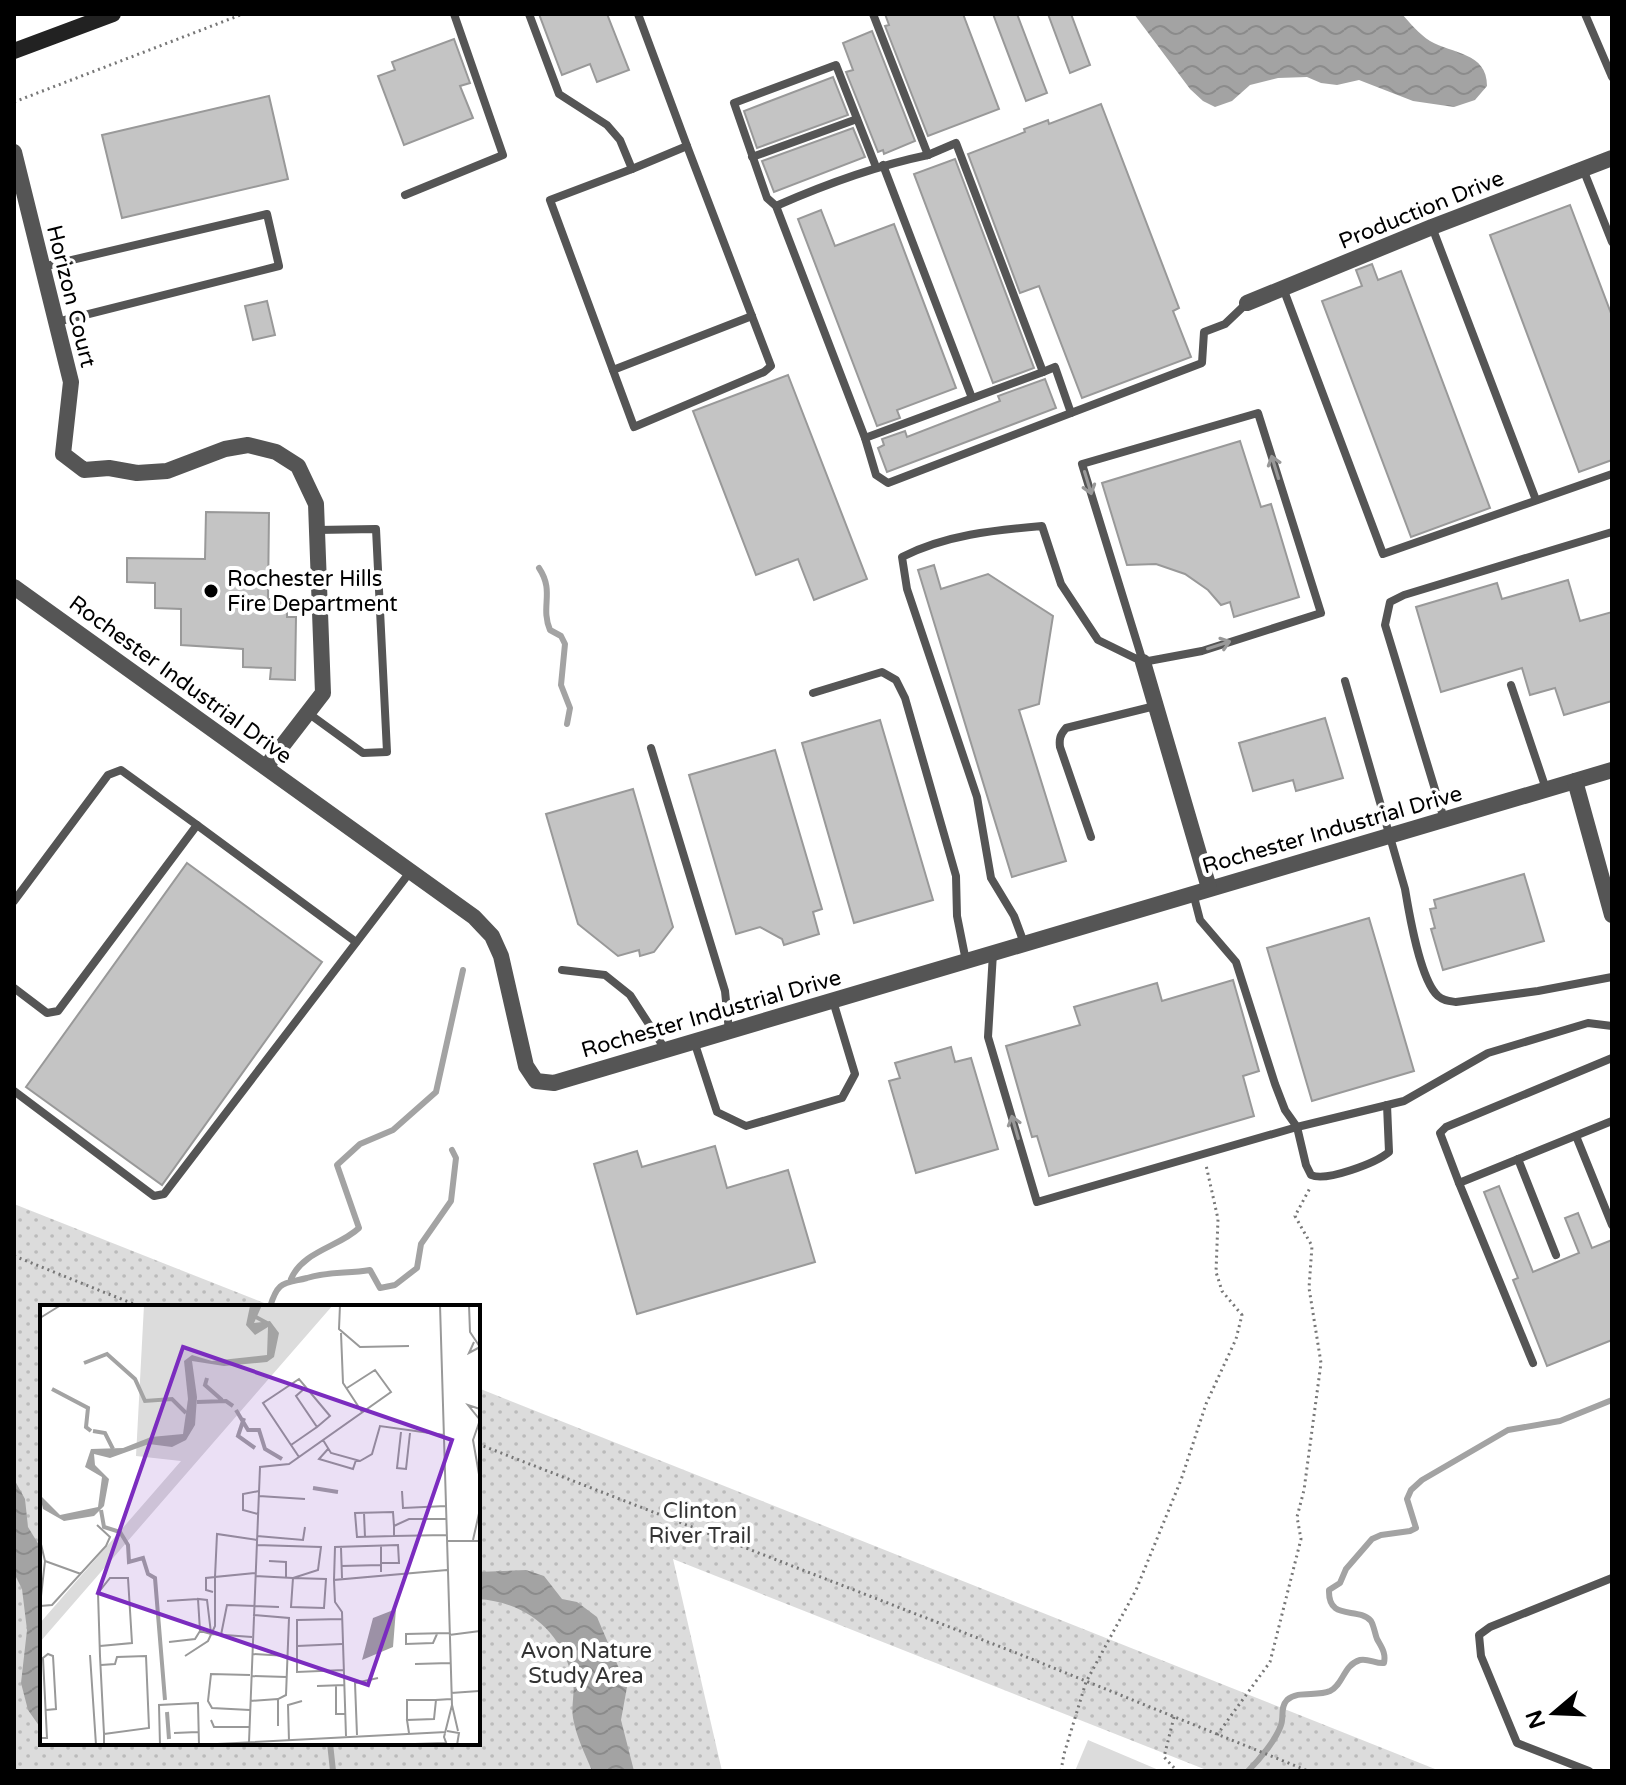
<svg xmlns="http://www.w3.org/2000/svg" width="1626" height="1785" viewBox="0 0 1626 1785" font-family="'Varela Round',sans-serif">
	<defs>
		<pattern id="park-dots" width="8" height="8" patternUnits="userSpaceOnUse" patternTransform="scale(2)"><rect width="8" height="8" fill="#dcdcdc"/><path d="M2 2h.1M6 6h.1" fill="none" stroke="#bbb" stroke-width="1.8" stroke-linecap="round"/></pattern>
		<pattern id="water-waves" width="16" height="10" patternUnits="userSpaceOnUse" patternTransform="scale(2)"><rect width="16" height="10" fill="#a3a3a3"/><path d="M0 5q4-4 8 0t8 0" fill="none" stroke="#8b8b8b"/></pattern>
	</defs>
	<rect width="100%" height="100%" fill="#fff"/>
	<!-- park -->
	<polygon fill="url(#park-dots)" points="14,1204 274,1307 42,1307 42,1743 478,1743 478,1388 1440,1771 1209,1771 673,1559 722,1771 14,1771"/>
	<!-- pitch -->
	<polygon fill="#dcdcdc" points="1088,1740 1161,1771 1075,1771"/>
	<!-- water -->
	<g fill="url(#water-waves)">
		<path d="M1134 14H1402C1410 23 1419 34 1430 41 1452 54 1487 52 1487 86L1475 100 1454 107 1413 101 1359 80 1337 85 1321 83 1307 77 1278 78 1250 85 1232 101 1215 107 1203 101 1190 89Z"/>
		<polygon points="14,1479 25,1499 28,1527 42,1550 42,1730 28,1710 21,1683 27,1630 22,1589 14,1573"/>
		<path d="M526 1570 544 1576 562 1599 577 1602 597 1617 627 1687 621 1720 634 1771H592C585 1754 576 1736 573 1718 571 1706 575 1693 573 1681 563 1632 527 1602 478 1599V1572Z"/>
	</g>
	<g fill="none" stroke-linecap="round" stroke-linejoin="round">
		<!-- stream -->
		<g stroke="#a3a3a3" stroke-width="6">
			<path d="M539 568C555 592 540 606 550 630L561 636 565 644 561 685 570 708 567 724"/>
			<path d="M291 1279C303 1251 339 1247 359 1228L337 1165 360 1144 393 1130 436 1092 463 970"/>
			<path d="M270 1307C278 1280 284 1284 307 1278 329 1271 348 1274 370 1270L380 1288 395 1285 417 1268 421 1244 451 1201 456 1158 452 1150"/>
			<polyline points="330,1743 333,1771"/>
			<path d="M1248 1771C1259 1760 1276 1740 1281 1725 1284 1717 1280 1707 1287 1700 1298 1690 1317 1697 1330 1691 1344 1684 1343 1665 1360 1660 1368 1658 1376 1664 1384 1663 1386 1653 1382 1648 1377 1639 1375 1634 1374 1626 1371 1621 1358 1606 1328 1622 1329 1590L1340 1583 1346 1569 1372 1539 1381 1535 1410 1531 1416 1528 1407 1499 1411 1490 1422 1480 1508 1430 1560 1421 1612 1400"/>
		</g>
	</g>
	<!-- building -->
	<g fill="#c4c4c4" stroke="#999" stroke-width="2">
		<polygon points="539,14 607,14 629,70 597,82 590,64 562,75"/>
		<polygon points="885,14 963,14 999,109 928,136 885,26 889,25"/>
		<polygon points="993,14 1017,14 1047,93 1026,101"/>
		<polygon points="1048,14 1071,14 1090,65 1070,73"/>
		<polygon points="872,31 915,141 884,154 883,150 878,152 846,72 853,70 843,43"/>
		<polygon points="454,39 470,83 460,86 473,118 404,145 378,76 395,70 392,62"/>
		<polygon points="833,77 848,115 757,148 744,111"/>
		<polygon points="269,96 288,179 122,218 102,135"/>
		<polygon points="1101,104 1179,308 1173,311 1191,357 1082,398 1039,286 1020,293 968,154 1025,132 1024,129 1048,120 1049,124"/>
		<polygon points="853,128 865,157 774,192 762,161"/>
		<polygon points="955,159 1034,368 993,383 914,174"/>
		<polygon points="1570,205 1612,316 1612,460 1579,472 1490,235"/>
		<polygon points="821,210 835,246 894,224 956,388 897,410 900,418 877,426 798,219"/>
		<polygon points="1372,264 1378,280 1401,271 1490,508 1411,537 1322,301 1362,286 1356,270"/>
		<polygon points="267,301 275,335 253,340 245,306"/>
		<polygon points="788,375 867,579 814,600 798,559 756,575 693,411"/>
		<polygon points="1045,379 1056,408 887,472 878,448 884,445 882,439 905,431 907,437 1000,401 998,396"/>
		<polygon points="1240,441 1261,507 1271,504 1299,597 1234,617 1230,602 1221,605 1208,590 1185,574 1156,564 1127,565 1102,483"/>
		<polygon points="206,512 269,513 268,599 287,599 287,617 296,617 295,680 270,679 271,668 243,667 243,649 181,645 181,609 155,608 155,583 127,582 127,558 205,559"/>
		<polygon points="934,565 941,589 988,574 1053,616 1039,704 1019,710 1066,861 1012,877 918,570"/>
		<polygon points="1568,580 1580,621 1612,612 1612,701 1564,715 1555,688 1530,695 1522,668 1441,692 1416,607 1497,583 1502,599"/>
		<polygon points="1325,718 1343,778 1296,791 1293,780 1253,791 1239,743"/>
		<polygon points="880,720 933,900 854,923 802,743"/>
		<polygon points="775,750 822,909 813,912 819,934 784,945 782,939 760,927 736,934 689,775"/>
		<polygon points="633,789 673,927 654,952 640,956 639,950 618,956 578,924 546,814"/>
		<polygon points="187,863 322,962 162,1185 26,1087"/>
		<polygon points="1524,874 1544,941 1443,970 1431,929 1435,928 1430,909 1436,908 1434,900"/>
		<polygon points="1369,918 1414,1071 1312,1101 1267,948"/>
		<polygon points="1233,980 1259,1071 1243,1076 1254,1116 1049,1176 1037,1136 1032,1137 1006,1046 1080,1025 1074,1007 1157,983 1162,1001"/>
		<polygon points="951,1047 955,1062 971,1058 998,1149 916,1173 889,1081 900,1078 895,1063"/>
		<polygon points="715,1146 727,1188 788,1170 815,1262 637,1314 594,1164 637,1151 642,1167"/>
		<polygon points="1499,1186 1533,1272 1579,1253 1565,1218 1578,1213 1592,1248 1612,1240 1612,1340 1547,1366 1513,1280 1518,1278 1484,1192"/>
	</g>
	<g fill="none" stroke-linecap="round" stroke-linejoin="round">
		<!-- path -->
		<g stroke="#777" stroke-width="3" stroke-dasharray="2 4" stroke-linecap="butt">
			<polyline points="14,102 243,14"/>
			<polyline points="14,1256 141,1307"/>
			<polyline points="478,1444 1019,1654 1308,1771"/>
			<polyline points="1174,1717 1164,1757 1177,1771"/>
			<polyline points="1217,1735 1270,1662 1301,1539 1297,1517 1304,1490 1321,1363 1309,1288 1312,1246 1295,1216 1310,1188"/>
			<polyline points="1061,1771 1064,1754 1086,1682 1136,1590 1181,1480 1206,1404 1236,1339 1242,1315 1222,1291 1216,1272 1218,1219 1206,1165"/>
		</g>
		<!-- lane -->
		<g stroke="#555" stroke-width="8">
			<polyline points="529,14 559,94 607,125 620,140 632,169 687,146 638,14"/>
			<polyline points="873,14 928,155 956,143 1043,372 1055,367 1071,413 1202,363 1204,332 1225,324 1247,303"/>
			<polyline points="1585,14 1612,77"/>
			<polyline points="752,157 857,119"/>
			<polyline points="883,165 972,398"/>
			<polyline points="876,167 836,65 734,103 767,198 776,206 865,438 876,475 888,483 1071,413"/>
			<polyline points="632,169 550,200 634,427 764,372 771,366 687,146"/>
			<polyline points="1583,169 1612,242"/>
			<polyline points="405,195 503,155 454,14"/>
			<path d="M776 206C826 184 875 166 928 155"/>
			<polyline points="1432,227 1536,500"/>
			<polyline points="42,267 267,214 279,266 57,322"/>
			<polyline points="1283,288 1383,554 1612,474"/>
			<polyline points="613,370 752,316"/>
			<polyline points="865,438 1043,372"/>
			<path d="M1345 681 1405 889C1409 913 1420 980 1438 996 1444 1001 1449 1001 1456 1002L1538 991 1612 977"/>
			<polyline points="1511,685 1546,789"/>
			<polyline points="813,693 882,672 896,680 905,698 956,876 957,916 966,961"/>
			<polyline points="308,713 363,753 387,752 376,529 317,530"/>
			<polyline points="651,748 725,991 729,1031"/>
			<polyline points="1444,819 1385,625 1390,602 1404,595 1612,532"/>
			<polyline points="197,825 356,942"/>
			<path d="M1091 837 1060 747C1059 739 1060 735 1066 728L1155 706"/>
			<polyline points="1193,893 1200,920 1236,962 1275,1084 1285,1110 1297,1127 1404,1101 1488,1053 1588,1023 1612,1026"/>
			<polyline points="14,901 108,775 121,770 197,825 58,1011 47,1013 14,988"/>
			<path d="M1024 943 1014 916 991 878 977 797 907 589 902 557C945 535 994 530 1042 526L1061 584 1098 640 1143 662 1202 651 1321 613 1258 413 1082 464 1143 662"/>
			<path d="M993 953 988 1037 1037 1202 1297 1127 1306 1165 1311 1175C1326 1182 1376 1163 1389 1152L1387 1105"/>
			<polyline points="562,970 605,975 630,995 665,1049"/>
			<polyline points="694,1041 717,1112 746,1126 842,1098 855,1074 833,1001"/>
			<polyline points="1612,1058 1446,1127 1440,1133 1459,1183 1612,1121"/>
			<polyline points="14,1091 154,1196 164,1194 410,872"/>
			<polyline points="1576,1136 1612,1225"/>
			<polyline points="1518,1159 1556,1255"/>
			<polyline points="1459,1183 1533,1363"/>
			<polyline points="1589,1771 1517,1743 1481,1656 1479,1635 1490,1627 1612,1578"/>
		</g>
		<!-- street -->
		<g stroke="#555" stroke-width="16">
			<polyline points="14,152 71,382 63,454 84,470 109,468 137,473 167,471 225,449 248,445 276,452 298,466 316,504 323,693 266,767"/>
			<polyline points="1247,303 1432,227 1612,158"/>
			<polyline points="14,587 474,917 492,936 501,956 526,1066 536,1081 554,1083 1612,770"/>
			<polyline points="1143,662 1209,888"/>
			<polyline points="1575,781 1612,915"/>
		</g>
		<!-- secondary -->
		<polyline stroke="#222" stroke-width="16" points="14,51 113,14"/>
	</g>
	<!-- one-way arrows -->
	<defs><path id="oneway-shaft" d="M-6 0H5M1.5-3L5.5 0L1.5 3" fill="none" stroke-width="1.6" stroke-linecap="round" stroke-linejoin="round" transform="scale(2)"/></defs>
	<g stroke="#999">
		<use href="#oneway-shaft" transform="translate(1275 467) rotate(-107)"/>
		<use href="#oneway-shaft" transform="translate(1088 483) rotate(73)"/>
		<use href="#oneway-shaft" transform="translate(1219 645) rotate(-18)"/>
		<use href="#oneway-shaft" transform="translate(1015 1127) rotate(-106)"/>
	</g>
	<!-- markers -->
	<circle fill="#000" stroke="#fff" stroke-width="3" cx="211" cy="591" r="8"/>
	<g text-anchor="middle" stroke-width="8" stroke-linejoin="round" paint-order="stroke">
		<!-- street labels -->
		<g font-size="22" fill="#000" stroke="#fff">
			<text transform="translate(1421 209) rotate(-22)" y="8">Production Drive</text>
			<text transform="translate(72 296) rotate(76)" y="8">Horizon Court</text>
			<text transform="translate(181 679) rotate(36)" y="8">Rochester Industrial Drive</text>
			<text transform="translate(1332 829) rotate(-16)" y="8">Rochester Industrial Drive</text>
			<text transform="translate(711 1013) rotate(-16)" y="8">Rochester Industrial Drive</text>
		</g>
		<!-- poi labels -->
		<g font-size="22" fill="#000" stroke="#fff" text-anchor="start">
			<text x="227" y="586">Rochester Hills<tspan x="227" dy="25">Fire Department</tspan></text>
		</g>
		<!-- park labels -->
		<g font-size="22" fill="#333" stroke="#fff">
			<text x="700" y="1518">Clinton<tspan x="700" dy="25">River Trail</tspan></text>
			<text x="586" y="1658">Avon Nature<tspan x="586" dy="25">Study Area</tspan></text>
		</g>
	</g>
	<!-- overview -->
	<g transform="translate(40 1305)">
		<rect width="440" height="440" fill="#fff"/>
		<path d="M104 0H293L0 337V318L141 156 96 151Z" fill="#dcdcdc"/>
		<path d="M222 0 214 18 230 16 239 28 234 52 227 57 184 61 152 56 157 92 155 120 146 135 132 142 109 139 70 153 54 149 55 160 69 174 64 201 54 211 24 216 3 204 0 190 20 210 58 202 62 172 45 162 51 144 83 143 111 132 143 129 148 94 144 56 152 50 172 56 227 50 228 22 215 30 206 20 210 1ZM356 304 353 342 322 355 333 313Z" fill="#a3a3a3"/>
		<path fill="none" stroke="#a3a3a3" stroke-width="4" d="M218 0 214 11 227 18M44 58 67 49 95 74 105 96 132 94 146 108M167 73 165 80 182 95M12 84 48 103 46 122 51 126M157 97 186 96 193 101M196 105 208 125H219L225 144 242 154M204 113 198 131 215 143M53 126 65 128 73 144M273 183 298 187M61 205 64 222 80 227 88 240 89 257 103 253 108 269 115 273 125 395M127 407 129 434"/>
		<path fill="none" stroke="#999" stroke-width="2" d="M300 0 299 24 320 42 369 41M400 0 412 400 404 432 407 440M429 0 430 27 440 42M0 13 21 0M301 28 303 78 322 107M434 37 429 48 440 42M440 115 433 135 440 175M440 115 428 100 440 104M361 127 357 163 366 164 370 128M283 135 291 148 320 156 332 149 340 121 404 130M251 140 277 122M288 144 279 154 313 164 316 155M259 152 223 98 259 74 290 111 277 122 256 91 265 83M362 186 363 203 406 201M219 191 265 194M324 208 325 232M218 209 203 205V189L219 186M406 214H369L354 221V231L406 230M354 221 353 207 315 208 317 232 354 231M217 231 263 235 265 222M0 235 5 256 0 300M433 235 440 204M407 236H440M301 243 302 273M5 256 41 269M229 256 246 257V273M301 261 341 260M341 267V241M215 271 253 273 286 274 284 303 251 302 253 273 278 265 281 242 216 240M294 275 295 242 358 240 359 258H341M173 287 166 285V273L175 272 177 229 217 235M127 296 158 294M0 301 12 300 66 241 70 232 57 220M213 310 249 313 246 390 238 394V421M302 314 257 315V367L304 365M171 328 167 295 158 294 160 326 171 329 212 332M397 329 393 338 366 339V329L409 328M181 330 187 300 239 302M409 330 440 326M129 337 155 334 160 326M60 341 92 338 88 273H70L58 288 60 351 64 429V440M257 341 302 339M212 349 248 351M50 350 56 440M145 351 168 336 175 321V272L215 268M375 359 410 358M61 360 75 359 77 352 106 351 109 423 64 429M211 371 247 372M296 380V409H306M277 381 305 380M411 388 439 386M210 396 238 394M412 400 418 426M210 405 172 403 168 396 171 369 210 370M171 415 174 422H209M367 416V395H396M407 426 419 428 417 440M134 428 158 427M369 428 367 415 394 414 396 395 411 394M317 430 315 378 338 373M306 431 302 307 295 297 294 275 407 265M0 433H7L3 353 8 349 13 351 16 404 6 405M249 436 248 400 262 396M209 437 220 162 249 159 351 87 335 65 307 83M120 440 119 400 158 398 159 440M158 440 406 427M345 440 405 438"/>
		<path fill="#7b2cbf" fill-opacity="0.15" stroke="#7b2cbf" stroke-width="4" d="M143 42 412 135 328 380 58 288Z"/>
		<rect width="440" height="440" fill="none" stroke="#000" stroke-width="4"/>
	</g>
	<!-- border -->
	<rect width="1626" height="1785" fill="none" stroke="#000000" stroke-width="32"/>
	<!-- north arrow -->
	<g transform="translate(1554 1713) rotate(251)" stroke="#ffffff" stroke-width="6" paint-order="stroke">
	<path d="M0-6L14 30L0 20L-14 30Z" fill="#000000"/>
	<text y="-12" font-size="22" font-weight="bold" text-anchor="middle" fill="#000000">N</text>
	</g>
</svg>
